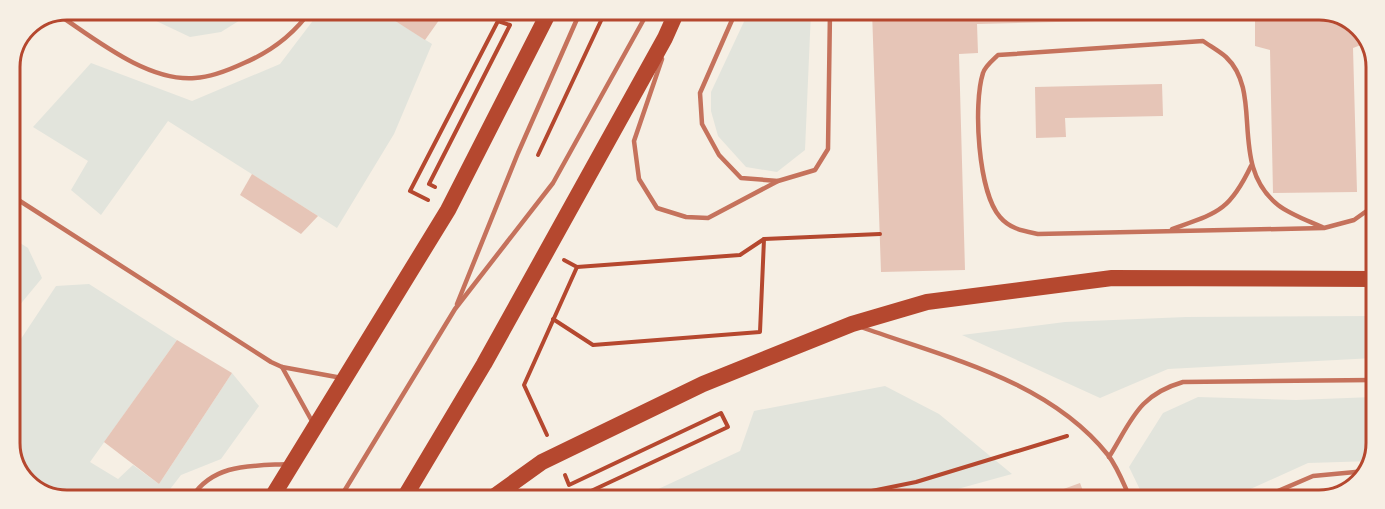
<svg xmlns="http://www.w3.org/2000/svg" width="1385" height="509" viewBox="0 0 1385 509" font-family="Quicksand,sans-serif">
	<rect width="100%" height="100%" fill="#f6efe4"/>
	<!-- green -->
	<g fill="#e2e4dc">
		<polygon points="258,9 221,32 190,37 133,10"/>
		<polygon points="321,10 378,10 432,44 394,134 337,228 168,121 101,215 71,190 88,161 33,127 91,63 192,101 280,64"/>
		<polygon points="749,11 811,11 805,150 777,172 746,167 718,136 711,111 711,92"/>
		<polygon points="9,236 28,248 42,278 9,318"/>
		<polygon points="89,284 177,340 90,462 118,479 133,465 159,484 232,373 259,406 221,459 181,475 164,497 53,497 55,494 18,469 9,447 9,357 56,286"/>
		<polygon points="1374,316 1374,358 1168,369 1100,398 962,335 1065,322 1186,317"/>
		<polygon points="885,386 939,414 1012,474 921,499 639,498 740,451 754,411"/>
		<polygon points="1198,397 1296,400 1373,397 1373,461 1308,463 1226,500 1145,500 1129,467 1163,413"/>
	</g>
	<!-- building -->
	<g fill="#e6c5b7">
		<polygon points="378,10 434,10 442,16 425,40"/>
		<polygon points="872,11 1337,12 1360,29 1361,45 1353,48 1357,192 1273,193 1270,50 1255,46 1255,17 977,24 978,53 959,54 965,270 881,272"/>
		<polygon points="1162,84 1163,116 1065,118 1066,137 1036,138 1035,87"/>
		<polygon points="252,174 318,216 301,234 240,195"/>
		<polygon points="177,340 232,373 159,484 104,442"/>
		<polygon points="18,469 55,494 53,497 48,497 21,478"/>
		<polygon points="1080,483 1086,499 1036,499"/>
	</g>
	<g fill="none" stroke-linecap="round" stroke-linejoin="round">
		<!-- path -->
		<g stroke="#b5482f" stroke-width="4">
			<polyline points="538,155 606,10"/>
			<polyline points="428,200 410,191 498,21 510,25 429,184 435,187"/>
			<polyline points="577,267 740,255 764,239 880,234"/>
			<polyline points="553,319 593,345 760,332 764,239"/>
			<polyline points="547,435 524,385 577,267 564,260"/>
			<polyline points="565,475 569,485 721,413 728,427 576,498"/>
			<polyline points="832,499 916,482 1067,436"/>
		</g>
		<!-- service -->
		<g stroke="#c5725c" stroke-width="4.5">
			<polyline points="736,11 700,93 702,124 719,155 741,178 778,181"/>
			<path d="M56 13C94 38 147 82 195 78 212 77 229 70 244 63 270 52 294 34 311 10"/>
			<polyline points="662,59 634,141 639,179 657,208 686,217 708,218 778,181 815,170 828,149 830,11"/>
			<polyline points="9,194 271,362 282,367 342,378"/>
			<path d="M1324 228C1309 221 1291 215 1278 205 1227 164 1265 94 1226 57 1219 51 1210 46 1203 41L998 55C993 60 985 66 983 73 973 104 978 192 1000 217 1010 229 1024 231 1038 234L1324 228 1354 220 1375 205"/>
			<path d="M1172 229C1217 213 1229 212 1251 166"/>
			<polyline points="457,304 518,153 581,10"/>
			<path d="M861 327C947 358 1048 380 1108 455 1118 468 1124 485 1131 500"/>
			<polyline points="282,367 313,423"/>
			<path d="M1109 457C1132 420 1138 395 1183 382L1373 380"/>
			<path d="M192 497C214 463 252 466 288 464"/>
			<polyline points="340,498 455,309 553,183 649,10"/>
			<polyline points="1257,500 1313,476 1366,471"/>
		</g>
		<!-- trunk -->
		<g stroke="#b5482f" stroke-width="16">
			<polyline points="272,497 448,210 550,10"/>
			<polyline points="404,498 484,364 665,38 677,11"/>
			<polyline points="492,498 542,462 703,384 852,324 927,302 1112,278 1374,279"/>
		</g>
	</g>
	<!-- crop -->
	<path d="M0 0H1385V509H0ZM67 20H1319A47 47 0 0 1 1366 67V443A47 47 0 0 1 1319 490H67A47 47 0 0 1 20 443V67A47 47 0 0 1 67 20Z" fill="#f6efe4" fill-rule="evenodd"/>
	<path fill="none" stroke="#b5482f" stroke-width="3" d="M67 20H1319A47 47 0 0 1 1366 67V443A47 47 0 0 1 1319 490H67A47 47 0 0 1 20 443V67A47 47 0 0 1 67 20Z"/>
</svg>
